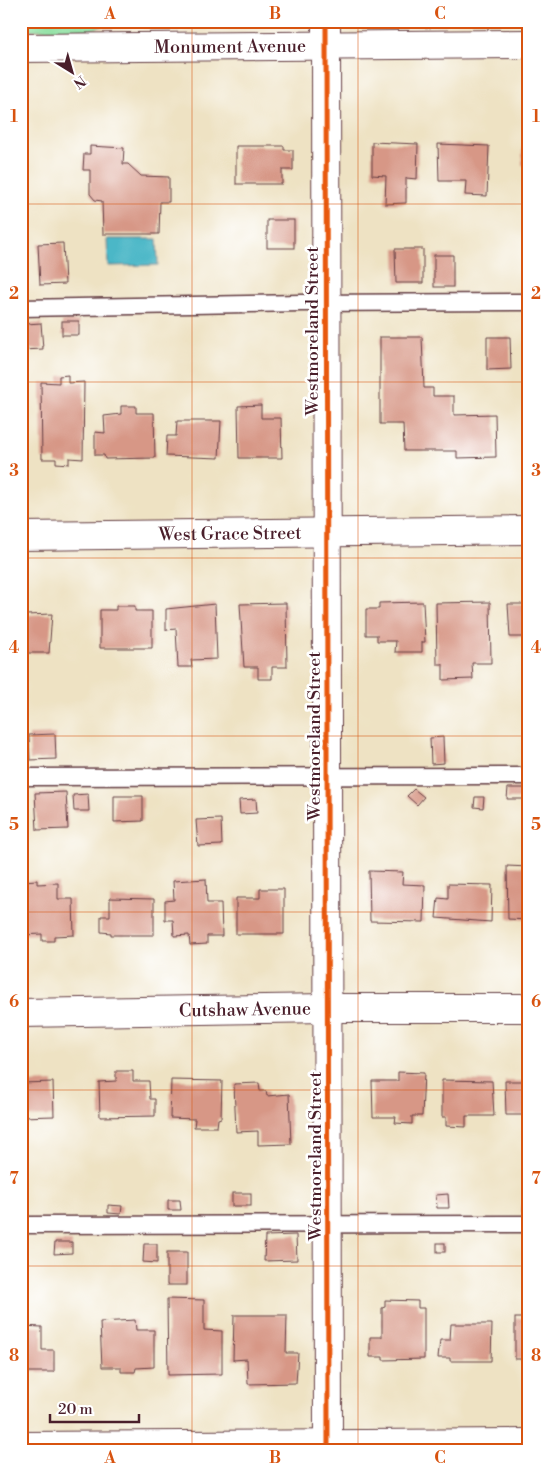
<svg xmlns="http://www.w3.org/2000/svg" width="550" height="1471" viewBox="0 0 550 1471" font-family="'Libre Bodoni',serif">
	<rect width="100%" height="100%" fill="#fff"/>
	<filter id="ink" filterUnits="userSpaceOnUse"><feTurbulence type="fractalNoise" baseFrequency=".02" numOctaves="2"/><feDisplacementMap in="SourceGraphic" scale="10" xChannelSelector="R" yChannelSelector="G"/><feConvolveMatrix kernelMatrix="1 2 1 2 8 2 1 2 1" color-interpolation-filters="sRGB"/></filter>
	<filter id="wash" filterUnits="userSpaceOnUse"><feTurbulence type="fractalNoise" baseFrequency=".0096" numOctaves="4" result="noise"/><feDisplacementMap in="SourceGraphic" scale="20" xChannelSelector="R" yChannelSelector="G"/><feGaussianBlur stdDeviation="1.12" result="paint"/><feColorMatrix in="noise" values="0 0 0 0 0 0 0 0 0 0 0 0 0 0 0 0 0 1.4 0 .05"/><feComposite in="paint" operator="in"/></filter>
	<g filter="url(#wash)">
		<rect width="100%" height="100%" fill="#eee2c3"/>
		<!-- green -->
		<polygon fill="#8ee0a1" stroke="#6c8066" points="21,21 120,21 90,30 21,30"/>
		<!-- water -->
		<polygon fill="#4bb7c7" stroke="#4a6b79" points="107,239 157,239 158,265 108,266"/>
		<g id="blocks">
			<!-- building -->
			<g fill="#d79786">
				<polygon points="372,142 418,144 417,179 406,178 406,203 385,204 386,176 372,175"/>
				<polygon points="438,144 489,146 487,196 465,195 466,181 439,181"/>
				<polygon points="90,146 124,148 123,164 128,164 141,176 169,177 169,202 160,202 159,234 103,234 102,201 95,200 90,194 90,170 83,170 84,154 90,154"/>
				<polygon points="236,146 284,146 284,150 293,150 293,170 282,170 282,184 236,184"/>
				<polygon points="522,147 529,147 529,166 522,165"/>
				<rect x="267" y="220" width="27" height="28"/>
				<polygon points="63,243 65,284 40,285 38,244"/>
				<polygon points="395,249 423,249 423,283 396,283"/>
				<rect x="434" y="255" width="19" height="32"/>
				<polygon points="26,321 26,324 41,323 43,349 21,350 21,322"/>
				<rect x="62" y="321" width="17" height="14"/>
				<polygon points="380,337 422,337 424,388 433,388 433,396 454,396 454,415 495,414 496,457 457,458 457,451 404,451 403,424 380,424"/>
				<polygon points="487,337 510,337 511,369 487,370"/>
				<polygon points="68,375 68,383 84,382 83,459 69,458 69,464 56,463 56,459 42,459 41,382 59,383 59,376"/>
				<polygon points="261,405 261,418 281,418 282,458 239,458 238,406"/>
				<polygon points="121,406 136,406 136,413 154,413 155,458 105,459 104,455 95,455 95,432 105,433 104,416 121,414"/>
				<polygon points="177,421 221,421 219,458 166,456 167,436 176,436"/>
				<polygon points="423,602 425,642 422,642 422,652 395,652 396,641 377,641 377,635 366,635 366,609 379,609 379,603"/>
				<polygon points="490,602 491,663 472,663 473,679 443,680 443,664 437,664 436,603"/>
				<polygon points="21,603 26,603 26,615 52,614 49,653 21,653"/>
				<polygon points="286,603 287,667 272,667 272,679 258,679 258,667 244,667 240,604"/>
				<polygon points="215,604 217,659 191,660 192,667 178,667 176,629 166,630 166,609"/>
				<polygon points="508,604 529,604 529,637 510,637"/>
				<polygon points="116,606 135,606 135,611 152,611 152,648 100,648 100,610 116,610"/>
				<polygon points="55,734 56,759 30,760 29,735"/>
				<polygon points="443,737 444,763 431,764 430,738"/>
				<polygon points="508,788 525,788 525,799 507,799"/>
				<polygon points="414,789 424,797 417,805 407,796"/>
				<polygon points="66,792 68,829 37,830 35,793"/>
				<polygon points="88,794 89,811 74,811 73,795"/>
				<polygon points="114,796 143,796 143,821 114,822"/>
				<polygon points="475,797 484,797 483,808 474,807"/>
				<polygon points="256,799 257,813 240,814 239,800"/>
				<polygon points="221,819 222,845 198,846 196,820"/>
				<polygon points="507,866 529,867 529,920 508,919"/>
				<polygon points="369,871 403,872 402,884 425,885 424,922 370,921"/>
				<polygon points="206,879 207,903 221,903 222,936 207,936 207,944 190,945 189,935 174,936 173,920 165,920 165,901 174,900 173,881"/>
				<polygon points="37,880 37,884 58,883 58,899 73,899 74,935 54,936 54,941 42,941 42,934 21,935 23,881"/>
				<polygon points="448,884 492,885 491,922 436,918 438,898 448,899"/>
				<polygon points="260,889 284,889 284,934 236,934 236,898 260,898"/>
				<polygon points="110,898 154,899 154,935 111,935 111,933 101,932 101,916 110,916"/>
				<polygon points="116,1071 133,1071 133,1081 149,1081 150,1099 155,1099 155,1116 100,1117 99,1082 116,1081"/>
				<polygon points="398,1072 424,1073 422,1116 412,1116 412,1124 395,1123 396,1117 373,1117 372,1081 398,1081"/>
				<polygon points="171,1080 222,1081 221,1118 218,1119 217,1127 194,1127 195,1119 170,1118"/>
				<polygon points="442,1080 492,1081 494,1116 466,1116 466,1127 446,1126 446,1117 442,1117"/>
				<polygon points="505,1081 529,1081 529,1115 506,1115"/>
				<polygon points="53,1082 54,1116 21,1117 21,1083"/>
				<polygon points="259,1083 260,1091 266,1091 267,1096 289,1094 291,1144 258,1145 258,1131 236,1132 234,1084"/>
				<rect x="232" y="1193" width="19" height="13"/>
				<polygon points="448,1194 449,1208 437,1208 436,1195"/>
				<polygon points="524,1196 529,1196 529,1211 523,1211"/>
				<polygon points="168,1200 180,1200 181,1210 168,1210"/>
				<polygon points="108,1205 122,1206 121,1214 108,1213"/>
				<polygon points="296,1235 297,1260 264,1261 265,1236"/>
				<polygon points="55,1242 72,1242 72,1253 54,1254"/>
				<rect x="437" y="1243" width="8" height="9"/>
				<polygon points="144,1244 157,1244 157,1263 143,1262"/>
				<rect x="167" y="1252" width="20" height="33"/>
				<polygon points="167,1299 204,1300 204,1330 222,1331 222,1374 168,1375"/>
				<polygon points="385,1300 418,1301 418,1308 424,1308 424,1359 383,1360 383,1357 370,1357 370,1337 382,1337 382,1308 385,1307"/>
				<polygon points="234,1315 287,1315 286,1353 298,1353 296,1383 248,1384 247,1359 233,1360"/>
				<rect x="515" y="1318" width="14" height="41"/>
				<polygon points="135,1320 136,1330 154,1330 154,1367 136,1368 135,1372 121,1372 121,1367 102,1367 100,1322"/>
				<polygon points="451,1324 492,1324 491,1361 450,1361 450,1358 438,1358 440,1340 450,1340"/>
				<polygon points="21,1326 42,1327 42,1350 54,1350 54,1372 21,1372"/>
			</g>
		</g>
	</g>
	<g filter="url(#ink)">
		<use href="#blocks" fill-opacity="0" stroke="#633c42" stroke-width="1"/>
		<g fill="none" stroke-linecap="round" stroke-linejoin="round">
			<!-- service casing -->
			<g stroke="#633c42" stroke-width="19">
				<g id="service">
					<polyline points="21,308 301,303 529,302"/>
					<polyline points="21,777 529,776"/>
					<polyline points="21,1225 529,1224"/>
				</g>
			</g>
			<!-- minor casing -->
			<g stroke="#633c42" stroke-width="30">
				<g id="minor">
					<path id="s1" d="M21 536 529 530"/>
					<path id="s2" d="M21 1013 328 1008H529"/>
					<polyline points="21,1446 529,1443"/>
				</g>
			</g>
			<!-- tertiary casing -->
			<g stroke="#633c42" stroke-width="30">
				<g id="tertiary">
					<polyline points="326,21 328,1450"/>
					<path id="s3" d="M21 48 529 44"/>
				</g>
			</g>
			<!-- service -->
			<use href="#service" stroke="#fff" stroke-width="16"/>
			<!-- minor -->
			<use href="#minor" stroke="#fff" stroke-width="28"/>
			<!-- tertiary -->
			<use href="#tertiary" stroke="#fff" stroke-width="28"/>
			<!-- cycleway casing -->
			<g stroke="#fff" stroke-width="8">
				<polyline id="cycleway" points="326,21 328,1450"/>
			</g>
			<!-- cycleway -->
			<use href="#cycleway" stroke="#e8590c" stroke-width="5"/>
		</g>
	</g>
	<!-- grid -->
	<path fill="none" stroke="#d8530f" stroke-width="1" stroke-opacity="0.55" d="M192 21V1450M358 21V1450M21 204H529M21 382H529M21 558H529M21 736H529M21 912H529M21 1090H529M21 1266H529"/>
	<g text-anchor="middle" stroke-width="5" stroke-linejoin="round" paint-order="stroke">
		<!-- street labels -->
		<g font-size="18" fill="#4a1f2b" stroke="#fff">
			<text dy="6" stroke="none"><textPath href="#s3" startOffset="209">Monument Avenue</textPath></text>
			<text transform="translate(312 331) rotate(-90)" y="6">Westmoreland Street</text>
			<text dy="6" stroke="none"><textPath href="#s1" startOffset="209">West Grace Street</textPath></text>
			<text transform="translate(314 736) rotate(-90)" y="6">Westmoreland Street</text>
			<text dy="6" stroke="none"><textPath href="#s2" startOffset="224">Cutshaw Avenue</textPath></text>
			<text transform="translate(315 1156) rotate(-90)" y="6">Westmoreland Street</text>
		</g>
	</g>
	<!-- margin -->
	<rect width="550" height="1471" fill="none" stroke="#fff" stroke-width="55"/>
	<!-- north arrow -->
	<g transform="translate(72 72) rotate(143)" stroke="#ffffff" stroke-width="4" paint-order="stroke">
	<path d="M0-4L9 19L0 12L-9 19Z" fill="#4a1f2b"/>
	<text y="-8" font-size="14" font-weight="bold" text-anchor="middle" fill="#4a1f2b">N</text>
	</g>
	<!-- scale -->
	<path d="M50 1414v8h89v-8" fill="none" stroke="#4a1f2b" stroke-width="2.5"/>
	<text x="58" y="1414" font-size="15" fill="#4a1f2b" stroke="#ffffff" stroke-width="4" paint-order="stroke">20 m</text>
	<rect x="28" y="28" width="494" height="1416" fill="none" stroke="#d8530f" stroke-width="2"/>
	<g font-size="16" text-anchor="middle" font-weight="bold" fill="#d8530f">
		<text x="110" y="19">A</text>
		<text x="275" y="19">B</text>
		<text x="440" y="19">C</text>
		<text x="14" y="122">1</text>
		<text x="536" y="122">1</text>
		<text x="14" y="299">2</text>
		<text x="536" y="299">2</text>
		<text x="14" y="476">3</text>
		<text x="536" y="476">3</text>
		<text x="14" y="653">4</text>
		<text x="536" y="653">4</text>
		<text x="14" y="830">5</text>
		<text x="536" y="830">5</text>
		<text x="14" y="1007">6</text>
		<text x="536" y="1007">6</text>
		<text x="14" y="1184">7</text>
		<text x="536" y="1184">7</text>
		<text x="14" y="1361">8</text>
		<text x="536" y="1361">8</text>
		<text x="110" y="1463">A</text>
		<text x="275" y="1463">B</text>
		<text x="440" y="1463">C</text>
	</g>
</svg>
